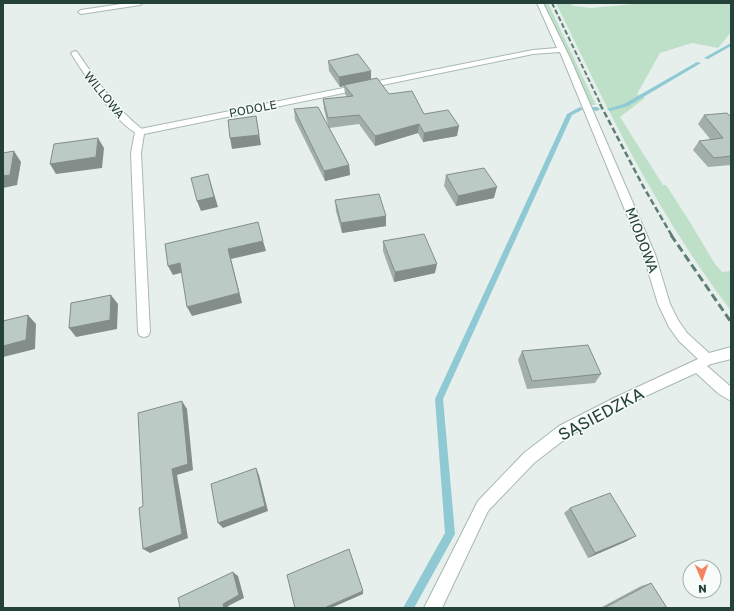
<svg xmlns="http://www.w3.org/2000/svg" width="734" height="611" viewBox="0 0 734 611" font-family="'Golos Text',sans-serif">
	<rect width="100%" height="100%" fill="#e6efeb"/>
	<!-- green -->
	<g fill="#bfe0c8">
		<polygon points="542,3 548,3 596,105 590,105"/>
		<path d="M556 3H570L573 6 591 8 644 3H725L731 4V32L718 48 692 43 660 53 637 94 645 98 620 117 663 185H666L688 219 715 264 722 272 731 271V311C694 262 661 209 632 155 605 105 581 54 556 3Z"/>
	</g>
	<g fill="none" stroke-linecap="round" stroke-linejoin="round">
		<!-- stream -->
		<g fill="#8ec9d4" fill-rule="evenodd">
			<polygon points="731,43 731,46 708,59 704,58"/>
			<polygon points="697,62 701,63 628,106 610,111 607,109 624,104"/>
			<polygon points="580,107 582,108 582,110 572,115 443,399 455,534 414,608 403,608 445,533 435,399 567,114"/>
			<polygon points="593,107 597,107 600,109 597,111 591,110 591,108"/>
		</g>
		<!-- lane casing -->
		<g stroke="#a8b8b2" stroke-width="2">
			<g id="lane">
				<polygon points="128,3 143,3 140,5 81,14 78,12 81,10"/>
				<path d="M75 51 77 52C97 81 115 108 143 130L144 132 143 134C125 138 80 68 71 53Z"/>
			</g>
		</g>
		<!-- street casing -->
		<g stroke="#a8b8b2" stroke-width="2">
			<polygon id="street" points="537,3 543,3 570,58 655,254 670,304 678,320 687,333 709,353 731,347 731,359 711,364 707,366 731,387 731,401 719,394 696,373 624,406 569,436 534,463 488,511 442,608 424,608 478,501 524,453 559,426 614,398 698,359 679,341 669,327 658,304 643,254 560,52 533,54 144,134 141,153 150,332 148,336 144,337 140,336 138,332 131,153 135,132 140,129 533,50 557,48"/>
		</g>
		<!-- lane -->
		<use href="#lane" fill="#fff" fill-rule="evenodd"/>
		<!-- street -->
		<use href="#street" fill="#fff" fill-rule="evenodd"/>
		<!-- rail-far2 -->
		<polyline stroke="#5f7d75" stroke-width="2" stroke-dasharray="5 2.5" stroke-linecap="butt" points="552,3 601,105"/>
		<!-- rail-far1 -->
		<polyline stroke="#5f7d75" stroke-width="2.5" stroke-dasharray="6 3" stroke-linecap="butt" points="600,104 643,186 672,236"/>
		<!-- rail -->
		<polyline stroke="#5f7d75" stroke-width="3" stroke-dasharray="8 4" stroke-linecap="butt" points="671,235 731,322"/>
	</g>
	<!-- wall -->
	<g fill="#a1aea9">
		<polygon points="328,61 371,79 389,94 424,114 457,136 423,142 418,133 375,146 359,124 329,128 349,165 350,175 325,181 295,120 294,109 328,125 324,109 323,99 347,97 345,94 344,86 340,87 329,71"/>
		<polygon points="704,115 731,117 731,165 708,167 693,150 699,141 711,140 698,124"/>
		<polygon points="446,175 494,198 456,206 444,186"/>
		<polygon points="335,200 386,226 342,233 336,211"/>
		<polygon points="383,241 435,273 394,282 383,251"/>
		<polygon points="522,351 601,374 595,383 527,389 518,360"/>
		<polygon points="570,508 627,541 588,558 564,513"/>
		<polygon points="651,583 667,608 600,608 641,586"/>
	</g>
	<!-- shaded-wall -->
	<g fill="#838d89">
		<polygon points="371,71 371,81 344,85 344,86 340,87 339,77"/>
		<polygon points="256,116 261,145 232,149 230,138"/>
		<polygon points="419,124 418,133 375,146 375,136"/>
		<polygon points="459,126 457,136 423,142 424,133"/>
		<polygon points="98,138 104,148 102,168 56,174 50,164"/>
		<polygon points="14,151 21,162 17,185 3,188 3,176"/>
		<polygon points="349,165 350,175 325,181 324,171"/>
		<polygon points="208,174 218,207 201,211 197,201"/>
		<polygon points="497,187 494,198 456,206 458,196"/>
		<polygon points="386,216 386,226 342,233 341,223"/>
		<polygon points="263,241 266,251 231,259 242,303 192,316 187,307 228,249"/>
		<polygon points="180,263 184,272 173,275 168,266"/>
		<polygon points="437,264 435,273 394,282 395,272"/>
		<polygon points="111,295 118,304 117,329 76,337 69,328"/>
		<polygon points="28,315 36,324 35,349 3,357 3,346"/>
		<polygon points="182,401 187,409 193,470 177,475 188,538 150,553 143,549 172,469"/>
		<polygon points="256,468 259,475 268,511 223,528 218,523"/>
		<polygon points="636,536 627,541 588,558 595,553"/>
		<polygon points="233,572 238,576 244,598 228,606 229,608 224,608 223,604"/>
		<polygon points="363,591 363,594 331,608 324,608"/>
	</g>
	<!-- building -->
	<g fill="#bbcac4" stroke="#838d89">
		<polygon points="358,54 371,71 339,77 328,61"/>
		<polygon points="377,78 389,94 412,91 424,114 448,110 459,126 424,133 419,124 375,136 359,115 328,118 323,99 353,96 344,85"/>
		<polygon points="318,107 349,165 324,171 294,109"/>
		<polygon points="727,113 731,117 731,156 714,158 699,141 723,138 704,115"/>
		<polygon points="256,116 259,135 230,138 228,120"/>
		<polygon points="98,138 96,157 50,164 54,144"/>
		<polygon points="14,151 10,175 3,176 3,153"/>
		<polygon points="484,168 497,187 458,196 446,175"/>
		<polygon points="208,174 214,197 197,201 191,178"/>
		<polygon points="379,194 386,216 341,223 335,200"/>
		<polygon points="258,222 263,241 228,249 239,293 187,307 180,263 168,266 165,244"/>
		<polygon points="424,234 437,264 395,272 383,241"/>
		<polygon points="111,295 110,320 69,328 71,303"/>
		<polygon points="28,315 26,340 3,346 3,321"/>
		<polygon points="588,345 601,374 532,381 522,351"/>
		<polygon points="182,401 188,464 172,469 182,534 143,549 139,508 143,506 138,413"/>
		<polygon points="256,468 265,506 218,523 211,484"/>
		<polygon points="610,493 636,536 595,553 570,508"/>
		<polygon points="349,549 363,591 324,608 295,608 287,575"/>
		<polygon points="233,572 239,595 223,604 224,608 180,608 178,598"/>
		<polygon points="651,583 667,608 604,608"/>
	</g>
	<g text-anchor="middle" stroke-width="3" stroke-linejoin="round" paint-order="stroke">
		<!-- far-street labels -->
		<g font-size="12" fill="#24423a" stroke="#f7fbf9">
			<text transform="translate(104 95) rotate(51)" y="4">WILLOWA</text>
			<text transform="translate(253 109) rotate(-11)" y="4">PODOLE</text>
		</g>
		<!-- street labels -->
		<g font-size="14" fill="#24423a" stroke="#f7fbf9">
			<text transform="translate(642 240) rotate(69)" y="5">MIODOWA</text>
		</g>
		<!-- near-street labels -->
		<g font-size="17" fill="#24423a" stroke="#f7fbf9">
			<text transform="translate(601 414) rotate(-28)" y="6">SĄSIEDZKA</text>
		</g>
	</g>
	<!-- border -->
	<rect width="734" height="611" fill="none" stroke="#24423a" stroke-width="8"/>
	<!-- north arrow -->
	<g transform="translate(702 579) rotate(178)"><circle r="19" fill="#f7fbf9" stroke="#a3b1ad"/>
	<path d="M0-3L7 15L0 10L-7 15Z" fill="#f4845f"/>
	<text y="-6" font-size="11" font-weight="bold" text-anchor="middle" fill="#24423a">N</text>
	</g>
</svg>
